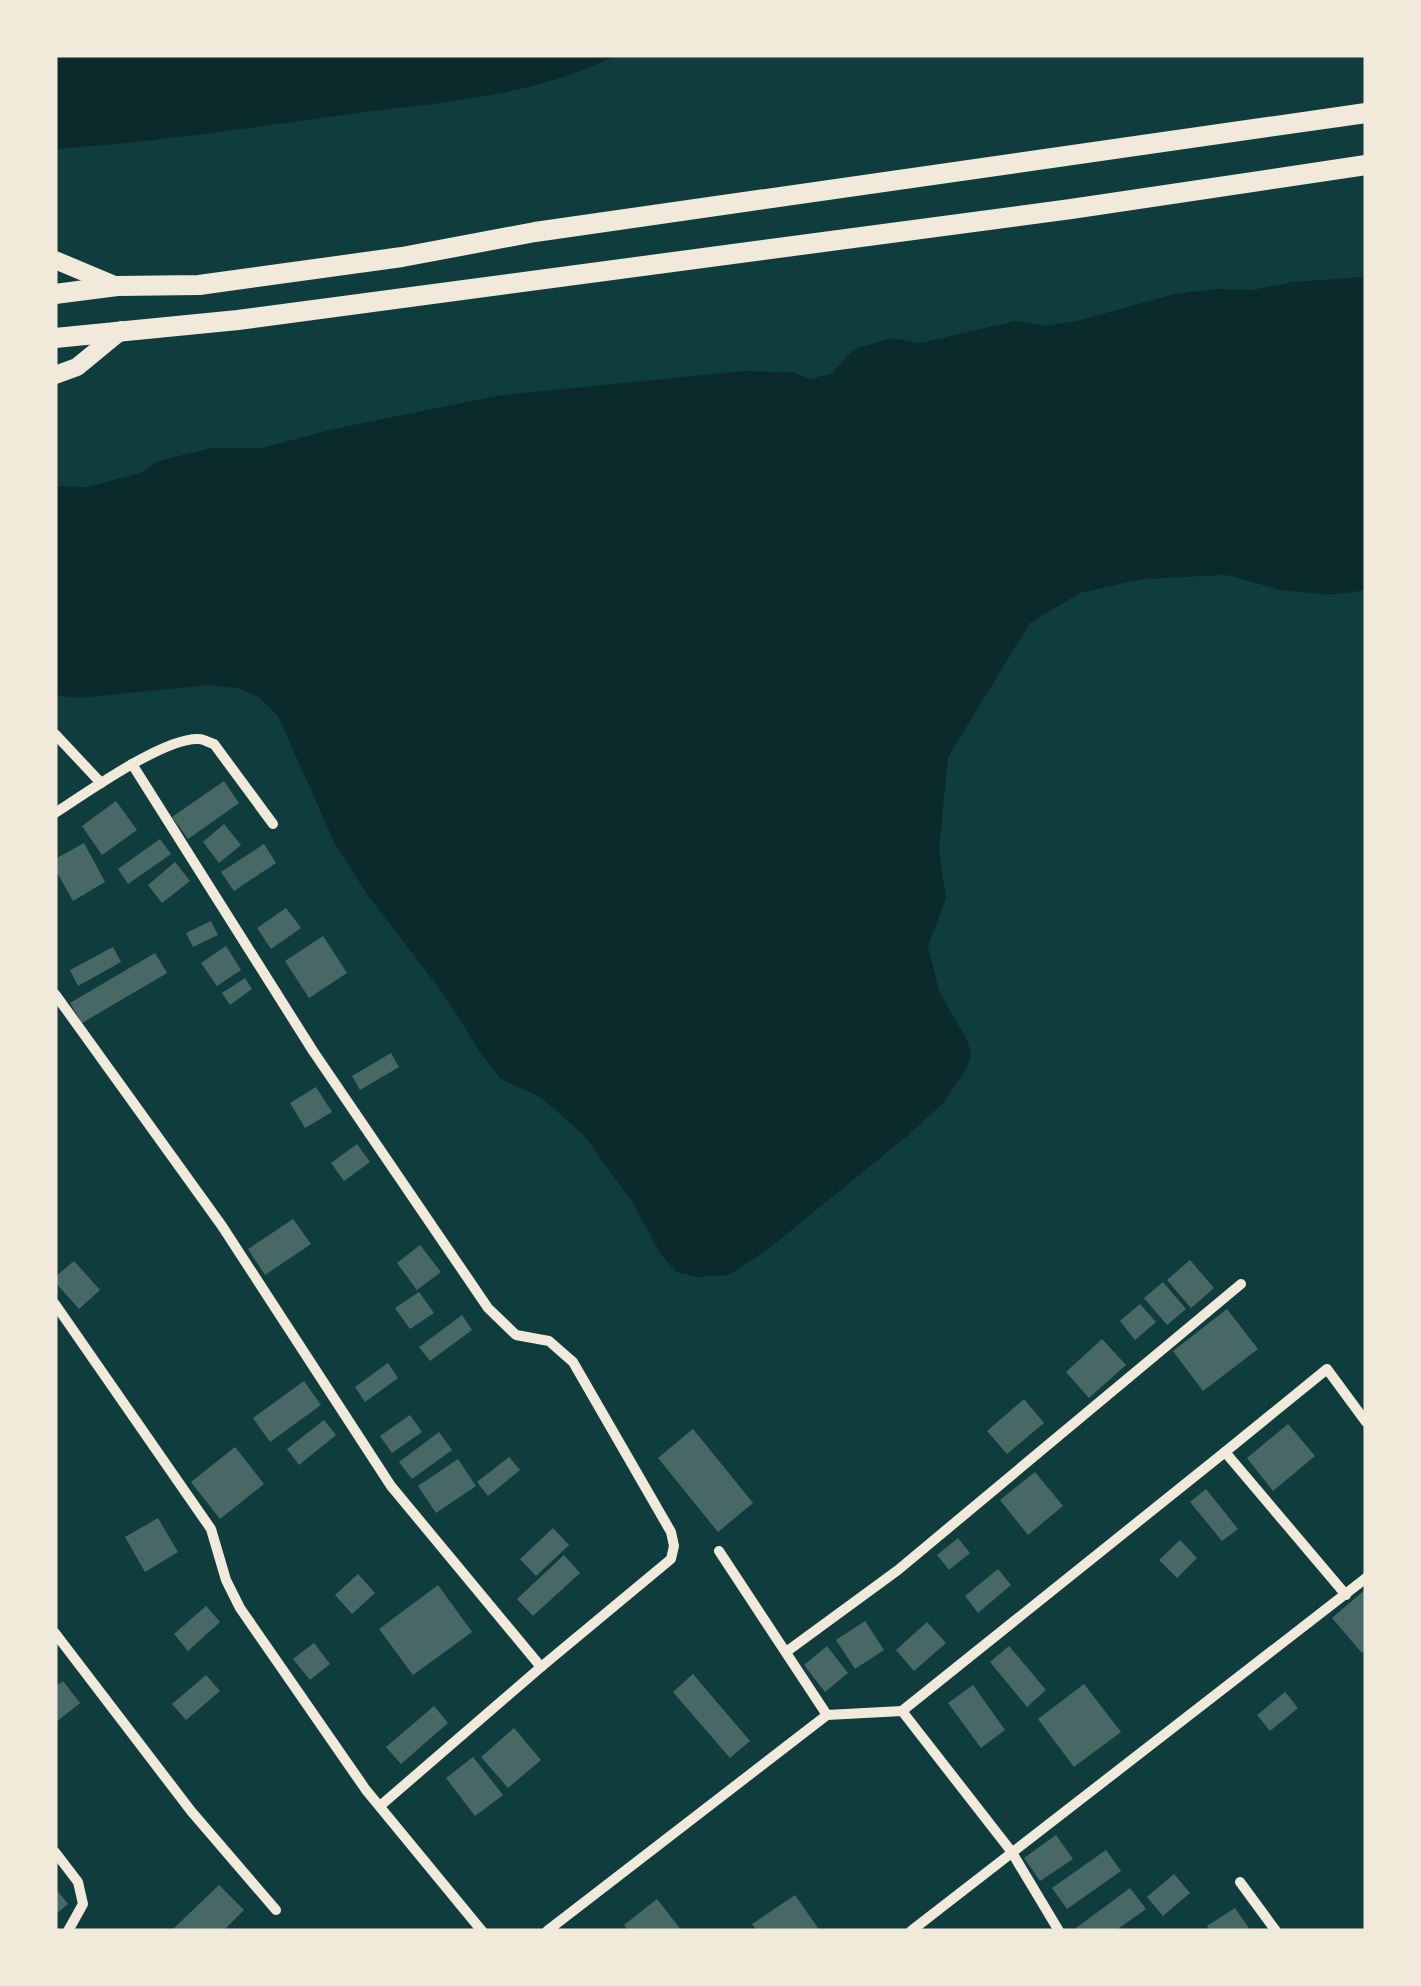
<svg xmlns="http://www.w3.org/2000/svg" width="1421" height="1986" viewBox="0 0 1421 1986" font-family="Ubuntu,sans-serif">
	<rect width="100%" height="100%" fill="#0f3d3e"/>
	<!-- water -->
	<g fill="#0a2a2b">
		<path d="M55 55H617C534 97 441 102 350 114 252 128 154 142 55 149Z"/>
		<polygon points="1366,277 1366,590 1332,595 1281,590 1226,575 1142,579 1080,593 1030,623 948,757 939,850 946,898 928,946 939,991 968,1042 971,1057 964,1073 943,1103 907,1136 767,1250 729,1275 698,1277 676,1272 660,1253 632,1202 583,1134 540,1097 501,1079 481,1054 445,996 369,897 336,846 278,716 259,697 237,688 209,685 79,698 55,695 55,486 87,487 140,473 158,461 212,448 261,448 338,428 502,395 743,371 793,372 809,379 831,374 854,349 891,338 920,343 1016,321 1046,326 1080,320 1175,294 1217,289 1253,290 1292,282"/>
	</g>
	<!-- building -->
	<g fill="#486865">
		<polygon points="224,781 239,803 188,839 172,817"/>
		<polygon points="116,801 137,830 102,855 82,826"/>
		<polygon points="224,824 241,845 219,863 203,842"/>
		<polygon points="160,839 171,854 128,884 118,869"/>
		<polygon points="84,843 105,882 73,901 55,869 55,859"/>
		<polygon points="264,844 276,863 234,891 221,872"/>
		<polygon points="175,862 190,881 162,903 148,885"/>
		<polygon points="286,908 301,928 271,949 257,928"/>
		<polygon points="211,921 218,935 193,947 186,933"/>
		<polygon points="323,936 347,973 309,998 285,961"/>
		<polygon points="226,946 241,970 217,986 201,963"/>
		<polygon points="113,947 121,962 78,986 70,970"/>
		<polygon points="155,953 167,973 82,1023 70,1003"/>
		<polygon points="245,978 252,989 230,1005 222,993"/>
		<polygon points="391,1053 399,1067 360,1090 352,1076"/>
		<polygon points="316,1087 332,1112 305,1128 290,1103"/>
		<polygon points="357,1144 370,1162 344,1181 331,1163"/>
		<polygon points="293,1219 311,1244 265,1275 248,1249"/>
		<polygon points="420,1245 441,1272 417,1290 397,1263"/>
		<polygon points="1190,1260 1214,1288 1191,1308 1167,1280"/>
		<polygon points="74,1261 100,1290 79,1309 55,1282 55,1277"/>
		<polygon points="1163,1282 1186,1309 1167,1325 1144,1298"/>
		<polygon points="419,1292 434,1313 410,1329 395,1308"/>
		<polygon points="1140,1304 1156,1322 1135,1340 1120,1321"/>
		<polygon points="1227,1309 1258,1349 1203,1391 1173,1351"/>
		<polygon points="462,1315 472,1330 430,1361 419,1347"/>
		<polygon points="1102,1339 1126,1365 1089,1398 1066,1372"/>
		<polygon points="388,1363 398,1378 365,1402 355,1387"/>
		<polygon points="304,1381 321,1405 270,1442 253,1418"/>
		<polygon points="1024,1399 1044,1423 1007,1454 987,1431"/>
		<polygon points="410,1415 422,1432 392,1453 380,1436"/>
		<polygon points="324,1420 336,1435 299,1465 287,1449"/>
		<polygon points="1288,1424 1315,1456 1273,1491 1247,1458"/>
		<polygon points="693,1429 753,1503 718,1532 658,1458"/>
		<polygon points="439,1432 452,1450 412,1479 399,1462"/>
		<polygon points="235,1447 264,1484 220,1519 191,1482"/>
		<polygon points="509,1457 520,1470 488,1496 477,1482"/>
		<polygon points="458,1459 476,1486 436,1513 418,1486"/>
		<polygon points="1035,1472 1063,1506 1028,1535 1000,1500"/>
		<polygon points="1206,1489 1238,1529 1222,1541 1190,1502"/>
		<polygon points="158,1518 178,1552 145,1572 125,1537"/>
		<polygon points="553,1528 569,1545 536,1576 520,1559"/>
		<polygon points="958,1538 970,1553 949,1570 937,1555"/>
		<polygon points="1180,1540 1197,1558 1177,1578 1159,1560"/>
		<polygon points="564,1555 580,1573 533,1616 517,1599"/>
		<polygon points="998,1569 1011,1585 978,1613 965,1596"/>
		<polygon points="358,1574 375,1593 352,1614 335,1595"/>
		<polygon points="438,1585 472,1632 413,1675 379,1629"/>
		<polygon points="1366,1589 1366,1650 1362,1653 1332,1618"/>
		<polygon points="206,1606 220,1622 188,1651 174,1634"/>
		<polygon points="865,1621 884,1650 855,1669 836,1640"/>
		<polygon points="927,1622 946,1643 914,1671 896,1650"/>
		<polygon points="314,1643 330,1664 310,1680 293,1659"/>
		<polygon points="827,1646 848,1673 825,1692 804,1665"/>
		<polygon points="1009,1646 1046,1690 1027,1707 990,1662"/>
		<polygon points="693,1674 750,1741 730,1758 673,1692"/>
		<polygon points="206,1675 220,1691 186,1720 172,1704"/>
		<polygon points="63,1681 80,1703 55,1723 55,1686"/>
		<polygon points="1084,1684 1121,1732 1074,1767 1038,1719"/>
		<polygon points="973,1685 1005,1730 981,1748 948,1703"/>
		<polygon points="1285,1692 1298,1708 1270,1731 1257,1715"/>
		<polygon points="434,1706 448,1723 401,1764 386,1747"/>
		<polygon points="514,1728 541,1760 508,1788 481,1757"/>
		<polygon points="473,1757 503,1795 475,1816 446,1778"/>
		<polygon points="1056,1835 1073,1859 1040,1881 1024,1858"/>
		<polygon points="1106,1850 1121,1871 1067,1909 1052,1888"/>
		<polygon points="1174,1874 1190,1893 1163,1916 1147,1897"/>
		<polygon points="219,1885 244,1910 223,1931 171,1931"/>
		<polygon points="55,1888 68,1904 55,1915"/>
		<polygon points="1130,1888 1146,1909 1115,1931 1078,1931 1076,1928"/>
		<polygon points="795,1895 820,1931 757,1931 752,1924"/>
		<polygon points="657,1899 682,1931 628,1931 624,1925"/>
		<polygon points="1235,1908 1251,1931 1210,1931 1207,1926"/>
	</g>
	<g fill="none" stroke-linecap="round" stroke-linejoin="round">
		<!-- minor -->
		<g stroke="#f1e9da" stroke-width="10">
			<polyline points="55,734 101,783"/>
			<polyline points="132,764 313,1051 488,1308 516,1335 549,1341 573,1362 671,1532 674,1546 671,1559 541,1667"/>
			<path d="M55 813C85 794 164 737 199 739 204 739 209 743 214 744L273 824"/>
			<polyline points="55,994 222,1226 391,1486 541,1667 380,1806"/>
			<polyline points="55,1304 211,1529 226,1580 240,1608 366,1790 482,1931"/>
			<polyline points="1225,1452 1327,1369 1366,1422"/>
			<polyline points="719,1551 827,1715"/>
			<polyline points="55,1633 191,1811 276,1910"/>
			<polyline points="786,1652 898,1570 1241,1284"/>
			<polyline points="55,1852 78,1882 83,1904 68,1931"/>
			<polyline points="1240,1882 1276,1931"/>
			<polyline points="547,1931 827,1715 902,1711"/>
			<polyline points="911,1931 1366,1578"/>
			<polyline points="1059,1931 1011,1851 902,1711 1225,1452 1346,1595"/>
		</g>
		<!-- tertiary -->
		<g stroke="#f1e9da" stroke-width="18">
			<polyline points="55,260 117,286"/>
			<polyline points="55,375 77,367 122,330"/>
		</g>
		<!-- primary -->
		<g stroke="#f1e9da" stroke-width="20">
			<polyline points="55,294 117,286 199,285 402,257 535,232 1366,113"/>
			<polyline points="55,338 238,320 1071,209 1366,165"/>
		</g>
	</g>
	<!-- border -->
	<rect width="1421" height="1986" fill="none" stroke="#f1e9da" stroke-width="115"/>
</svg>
